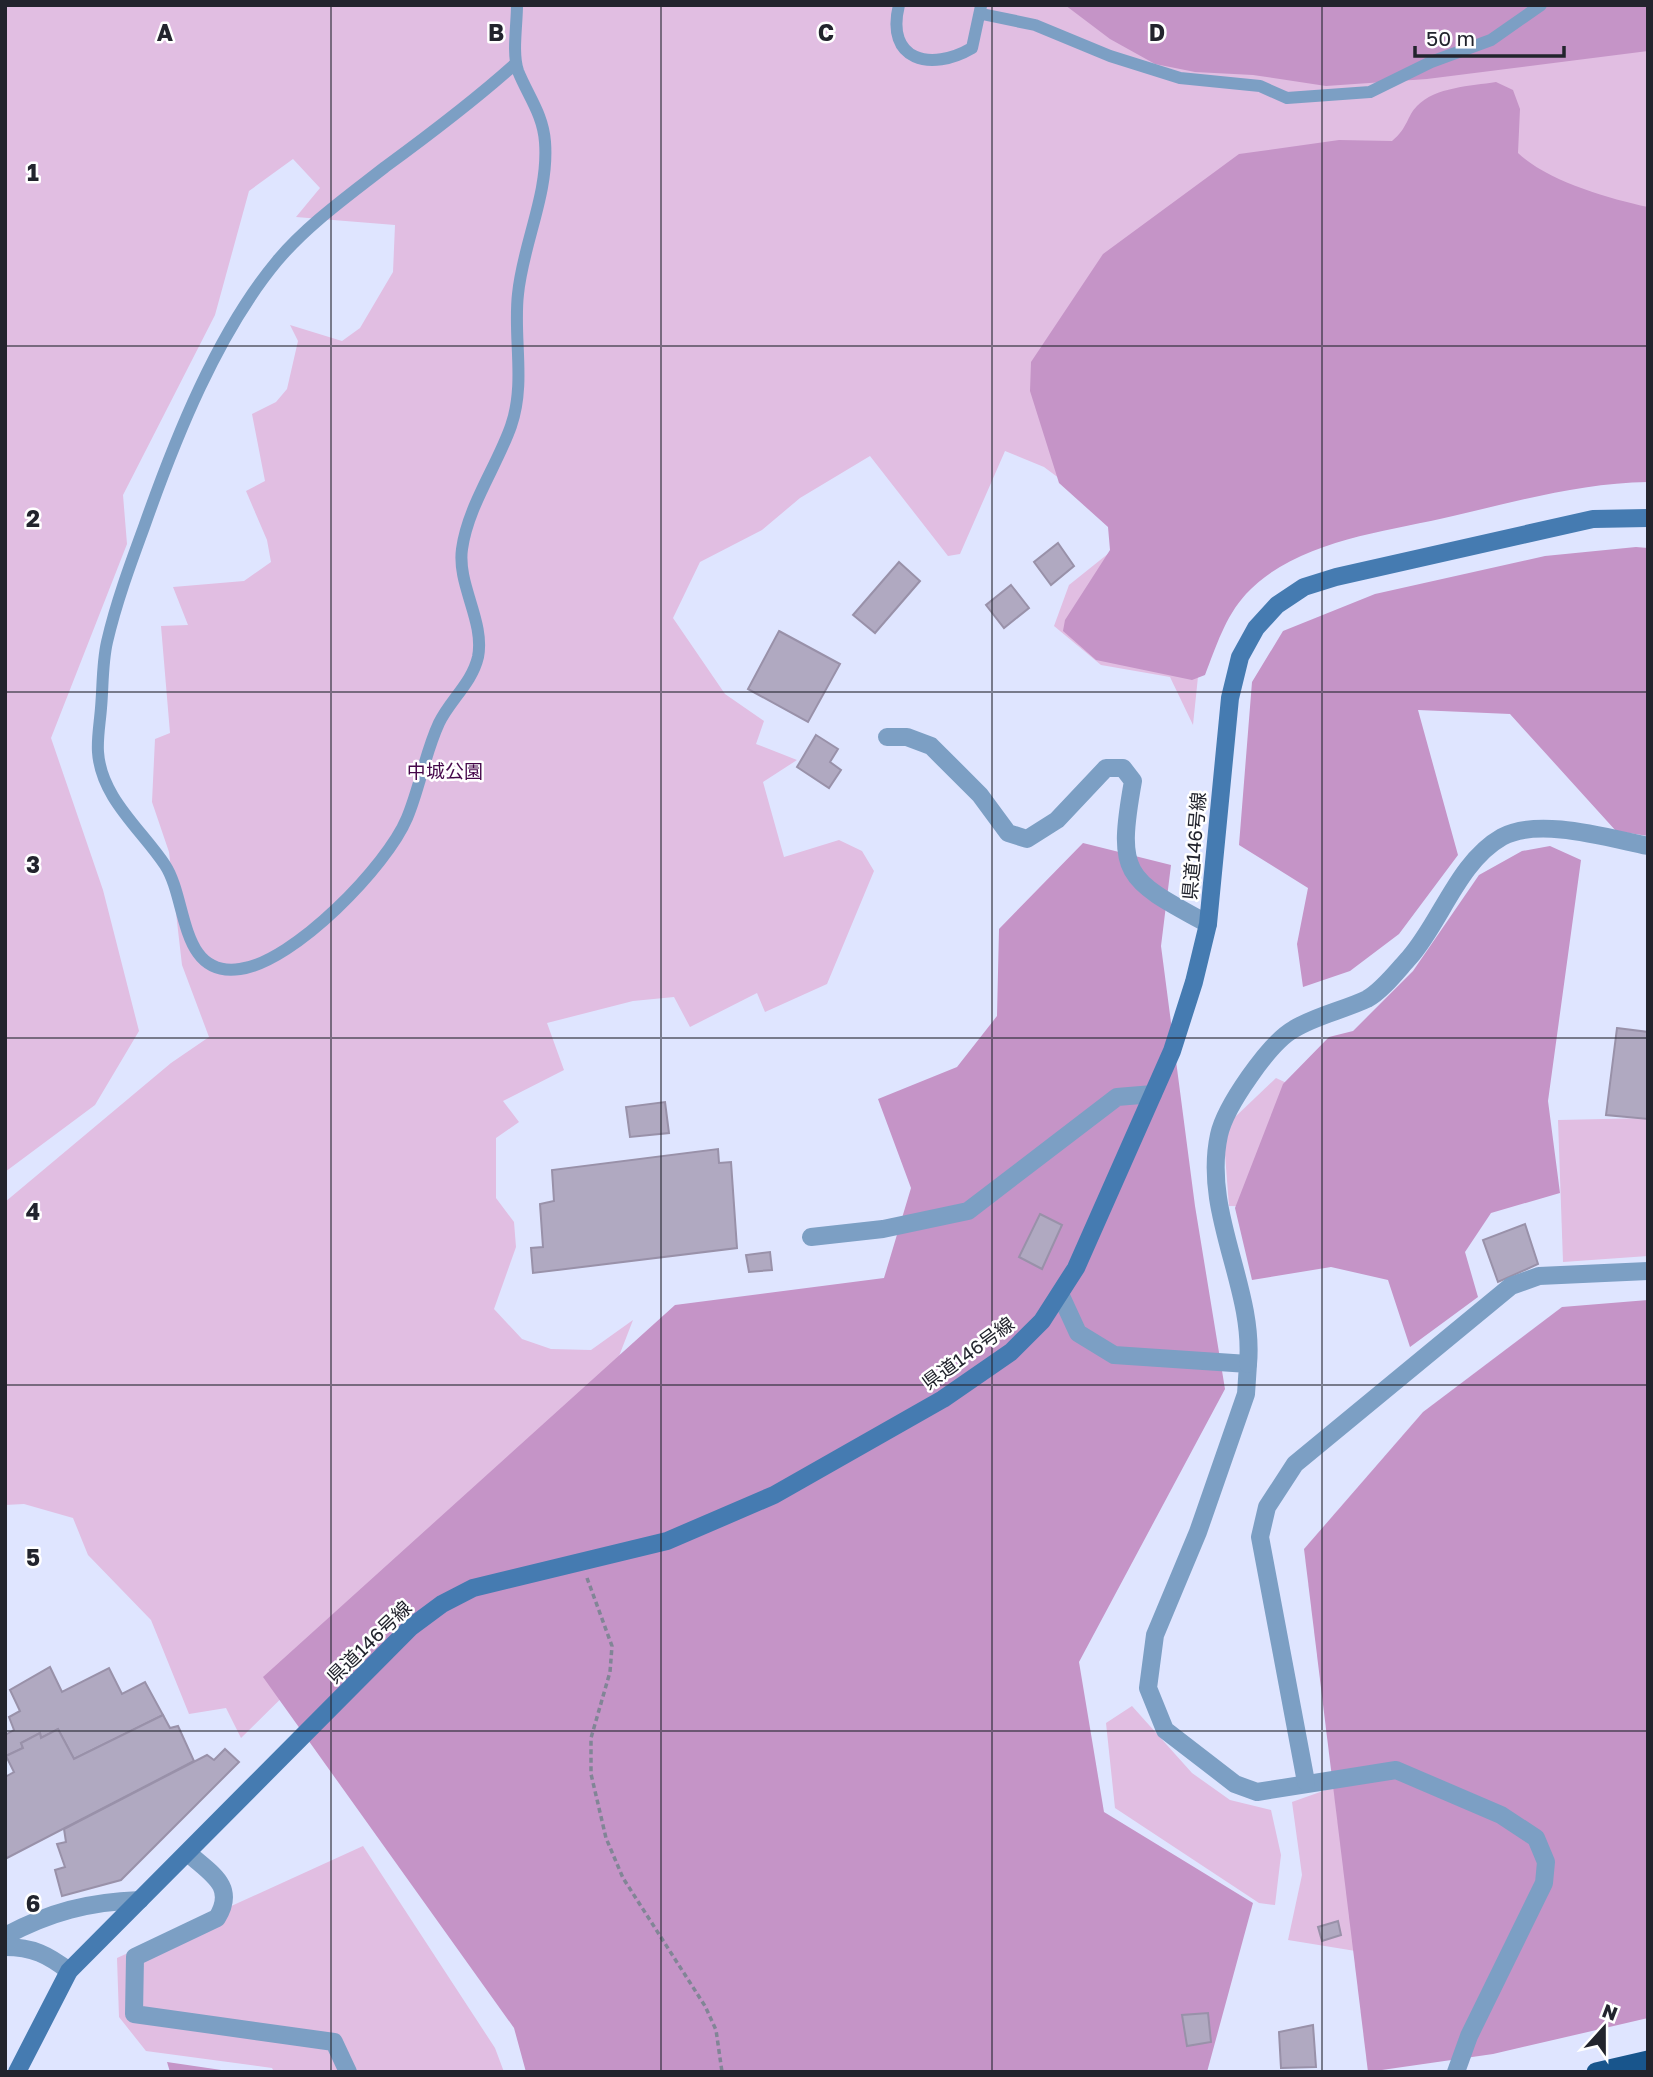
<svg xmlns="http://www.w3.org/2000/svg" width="1653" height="2077" viewBox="0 0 1653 2077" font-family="'Golos Text','Noto Sans JP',sans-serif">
	<rect width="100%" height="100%" fill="#dfe5ff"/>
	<!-- green -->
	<g fill="#e1bee2">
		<polygon points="5,5 1648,5 1648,475 1637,474 1314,536 1231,594 1199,667 1193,725 1170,677 1101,665 1054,626 1069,585 1109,553 1120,556 1119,523 1044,467 1005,451 960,554 948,556 870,456 800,498 762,530 700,562 673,618 725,694 764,721 756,744 797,760 763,782 784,857 839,840 862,851 874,871 827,984 765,1012 757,993 690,1027 674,997 633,1001 547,1023 564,1070 503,1101 519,1122 496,1138 496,1198 514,1222 516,1247 494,1309 522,1339 551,1349 591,1350 633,1320 614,1369 241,1738 226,1708 189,1714 151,1620 88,1555 73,1518 24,1504 5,1505 5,1202 171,1063 209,1037 182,965 169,852 152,802 155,739 170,733 161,626 188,625 173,587 244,581 271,562 267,540 246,491 265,481 252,414 276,402 287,389 298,341 290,325 342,341 360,328 393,272 395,225 296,217 320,188 293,159 249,191 215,315 123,495 127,544 51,738 103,890 139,1031 95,1105 5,1172"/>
		<polygon points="1276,1078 1340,1108 1346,1209 1229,1206 1224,1141 1234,1118"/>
		<polygon points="1648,1118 1648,1256 1563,1262 1558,1120"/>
		<polygon points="1132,1706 1192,1773 1230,1800 1271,1810 1281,1855 1275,1905 1259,1903 1115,1808 1106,1723"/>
		<polygon points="1469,1739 1417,1961 1288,1940 1302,1875 1292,1802"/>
		<polygon points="363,1846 495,2048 504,2072 274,2072 272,2068 146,2051 119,2017 117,1958"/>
	</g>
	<!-- forest -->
	<g fill="#c594c7">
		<polygon points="1065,5 1648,5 1648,51 1427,79 1326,86 1253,75 1195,72 1155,64 1110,39"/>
		<path d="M1496 82 1513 90 1520 109 1518 153C1548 181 1607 198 1648 207V482C1581 483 1518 501 1453 516 1386 532 1296 540 1246 594 1225 617 1216 647 1205 675L1192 680 1096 660 1063 631 1065 620 1110 550 1108 527 1059 483 1030 391 1031 362 1103 254 1239 154 1339 140 1392 141C1408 128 1407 116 1417 106 1435 87 1471 86 1496 82Z"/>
		<polygon points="1636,547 1648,548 1648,836 1616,831 1510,714 1418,710 1458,855 1399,934 1350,971 1303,987 1297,944 1308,888 1239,845 1252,682 1283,631 1375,594 1545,556"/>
		<polygon points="1083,843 1171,865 1161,946 1195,1206 1225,1389 1079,1662 1104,1812 1253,1903 1207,2072 526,2072 514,2028 263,1677 675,1305 884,1278 911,1188 878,1099 957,1067 997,1016 999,929"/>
		<polygon points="1550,846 1581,860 1548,1101 1560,1193 1491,1213 1465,1252 1478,1297 1410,1347 1388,1280 1331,1267 1252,1280 1235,1208 1283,1084 1329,1037 1353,1031 1413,971 1479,875 1522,851"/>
		<polygon points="1648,1300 1648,2018 1493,2054 1368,2072 1304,1549 1423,1412 1562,1307"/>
		<polygon points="167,2062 235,2072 170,2072"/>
	</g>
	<!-- building -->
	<g fill="#b0a9c1" stroke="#9991a9" stroke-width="2">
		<polygon points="1058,543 1074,566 1051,585 1034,562"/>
		<polygon points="899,562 920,581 875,633 853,615"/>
		<polygon points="1011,585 1029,608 1004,628 986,605"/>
		<polygon points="779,631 840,664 808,722 748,689"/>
		<polygon points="816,735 838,749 830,762 841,770 829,788 797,767"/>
		<polygon points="1617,1028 1648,1032 1648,1119 1606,1115"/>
		<polygon points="665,1102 669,1133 630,1137 626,1107"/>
		<polygon points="718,1149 719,1163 731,1162 737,1248 533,1273 531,1248 543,1247 540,1204 554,1201 552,1170"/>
		<polygon points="1040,1214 1062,1225 1042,1269 1019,1257"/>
		<polygon points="1525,1224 1538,1264 1498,1282 1483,1240"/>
		<polygon points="770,1252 772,1270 749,1272 746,1255"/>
		<polygon points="50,1667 62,1692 109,1668 122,1694 145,1682 163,1715 74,1759 58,1729 41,1738 40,1733 21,1743 23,1748 6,1756 5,1735 14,1730 9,1717 20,1711 10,1690"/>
		<polygon points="163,1715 170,1728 178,1726 194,1761 5,1859 5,1777 14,1772 6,1756 23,1748 21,1743 40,1733 41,1738 58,1729 74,1759"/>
		<polygon points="225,1749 239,1762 121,1880 62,1896 55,1870 65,1867 57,1844 66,1842 64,1829 207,1755 214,1760"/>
		<polygon points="1338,1921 1341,1935 1322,1941 1318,1927"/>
		<polygon points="1208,2013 1211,2042 1187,2046 1182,2015"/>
		<polygon points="1313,2025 1316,2067 1281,2068 1279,2032"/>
	</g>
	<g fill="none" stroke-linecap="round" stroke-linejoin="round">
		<!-- path -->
		<polyline stroke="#818596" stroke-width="3.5" stroke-dasharray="5 3.5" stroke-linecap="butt" points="587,1578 612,1646 610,1672 591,1738 591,1774 606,1838 623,1878 705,2006 716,2030 722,2072"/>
		<!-- service -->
		<g stroke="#7c9fc4" stroke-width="12">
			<path d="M899 5C885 61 931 72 972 48L981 6"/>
			<polyline points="982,14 1035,25 1110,56 1180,78 1260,86 1287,98 1370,92 1431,62 1491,40 1541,5"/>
			<path d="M515 64C474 101 430 134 385 167 348 196 307 225 277 261 217 333 175 439 144 527 130 565 116 603 107 642 102 664 103 687 101 708 100 722 97 738 98 752 101 798 142 830 165 865 188 900 179 978 240 969 294 962 387 866 407 818 420 787 425 753 439 723 450 700 472 683 478 657 485 621 457 585 462 549 468 506 497 466 511 426 526 383 513 337 518 294 523 243 549 194 545 142 543 114 528 96 518 71 512 53 517 25 517 5"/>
		</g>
		<!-- minor -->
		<g stroke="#7c9fc4" stroke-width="18">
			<path d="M887 737H907L931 746 980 795 1008 833 1027 839 1057 820 1106 768H1123L1133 781C1116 876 1125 879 1208 924"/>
			<polyline points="811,1237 883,1229 968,1211 1117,1097 1153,1094"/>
			<polyline points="1061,1296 1078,1333 1114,1355 1248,1364 1246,1394 1198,1532 1155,1635 1148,1688 1165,1730 1235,1784 1257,1792 1396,1770 1501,1815 1536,1838 1546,1862 1544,1883 1469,2036 1456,2072"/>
			<path d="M1248 1364C1255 1288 1202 1213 1219 1135 1225 1107 1269 1043 1294 1029 1317 1015 1344 1010 1367 999 1382 991 1398 970 1409 958 1441 922 1458 862 1502 837 1539 817 1608 838 1648 846"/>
			<polyline points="1306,1782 1260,1537 1267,1507 1295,1464 1511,1286 1539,1276 1648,1271"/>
			<path d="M188 1853C210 1873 237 1886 217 1918L135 1957 134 2014 334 2042 348 2072"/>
			<path d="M5 1936C50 1912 88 1902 140 1900"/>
		</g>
		<!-- tertiary -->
		<path stroke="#7c9fc4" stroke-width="18" d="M5 1947C33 1947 48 1955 69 1971"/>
		<!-- secondary -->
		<polyline stroke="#457bb1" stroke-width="18" points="17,2072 69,1971 411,1627 442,1604 473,1588 667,1541 774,1495 943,1399 1011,1352 1042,1321 1076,1268 1172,1051 1194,982 1208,924 1230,698 1240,657 1256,628 1277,605 1304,587 1336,577 1593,519 1648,518"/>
		<!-- trunk -->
		<polyline stroke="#18558c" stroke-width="19" points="1596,2072 1648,2060"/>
	</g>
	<!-- grid -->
	<path fill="none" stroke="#22242d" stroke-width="2" stroke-opacity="0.55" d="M331 5V2072M661 5V2072M992 5V2072M1322 5V2072M5 346H1648M5 692H1648M5 1038H1648M5 1385H1648M5 1731H1648"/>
	<g text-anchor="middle" stroke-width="5" stroke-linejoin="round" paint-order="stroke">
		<!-- park labels -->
		<g font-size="19" fill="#45084a" stroke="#fff">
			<text x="445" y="778">中城公園</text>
		</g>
		<!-- street labels -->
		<g font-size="19" fill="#22242d" stroke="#fff">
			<text transform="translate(1194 846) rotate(-85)" y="7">県道146号線</text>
			<text transform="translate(968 1353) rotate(-36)" y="7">県道146号線</text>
			<text transform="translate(369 1642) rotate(-44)" y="7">県道146号線</text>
		</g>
	</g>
	<g font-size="23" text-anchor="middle" font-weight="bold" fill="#22242d" stroke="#fff" stroke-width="5" stroke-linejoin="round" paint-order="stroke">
		<text x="165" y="41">A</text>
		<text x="496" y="41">B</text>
		<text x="826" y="41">C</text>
		<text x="1157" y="41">D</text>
		<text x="33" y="181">1</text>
		<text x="33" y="527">2</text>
		<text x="33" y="873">3</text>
		<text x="33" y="1220">4</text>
		<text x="33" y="1566">5</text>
		<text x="33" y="1912">6</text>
	</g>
	<!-- border -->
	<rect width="1653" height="2077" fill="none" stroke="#22242d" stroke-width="14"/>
	<!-- north arrow -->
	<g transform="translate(1604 2028) rotate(21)" stroke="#ffffff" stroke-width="5" paint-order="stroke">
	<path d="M0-5L12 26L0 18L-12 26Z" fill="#22242d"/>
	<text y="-10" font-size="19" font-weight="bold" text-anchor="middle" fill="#22242d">N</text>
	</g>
	<!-- scale -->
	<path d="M1415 46v10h149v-10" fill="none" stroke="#22242d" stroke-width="3.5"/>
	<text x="1426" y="46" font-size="21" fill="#22242d" stroke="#ffffff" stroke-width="5" paint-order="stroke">50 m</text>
</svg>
